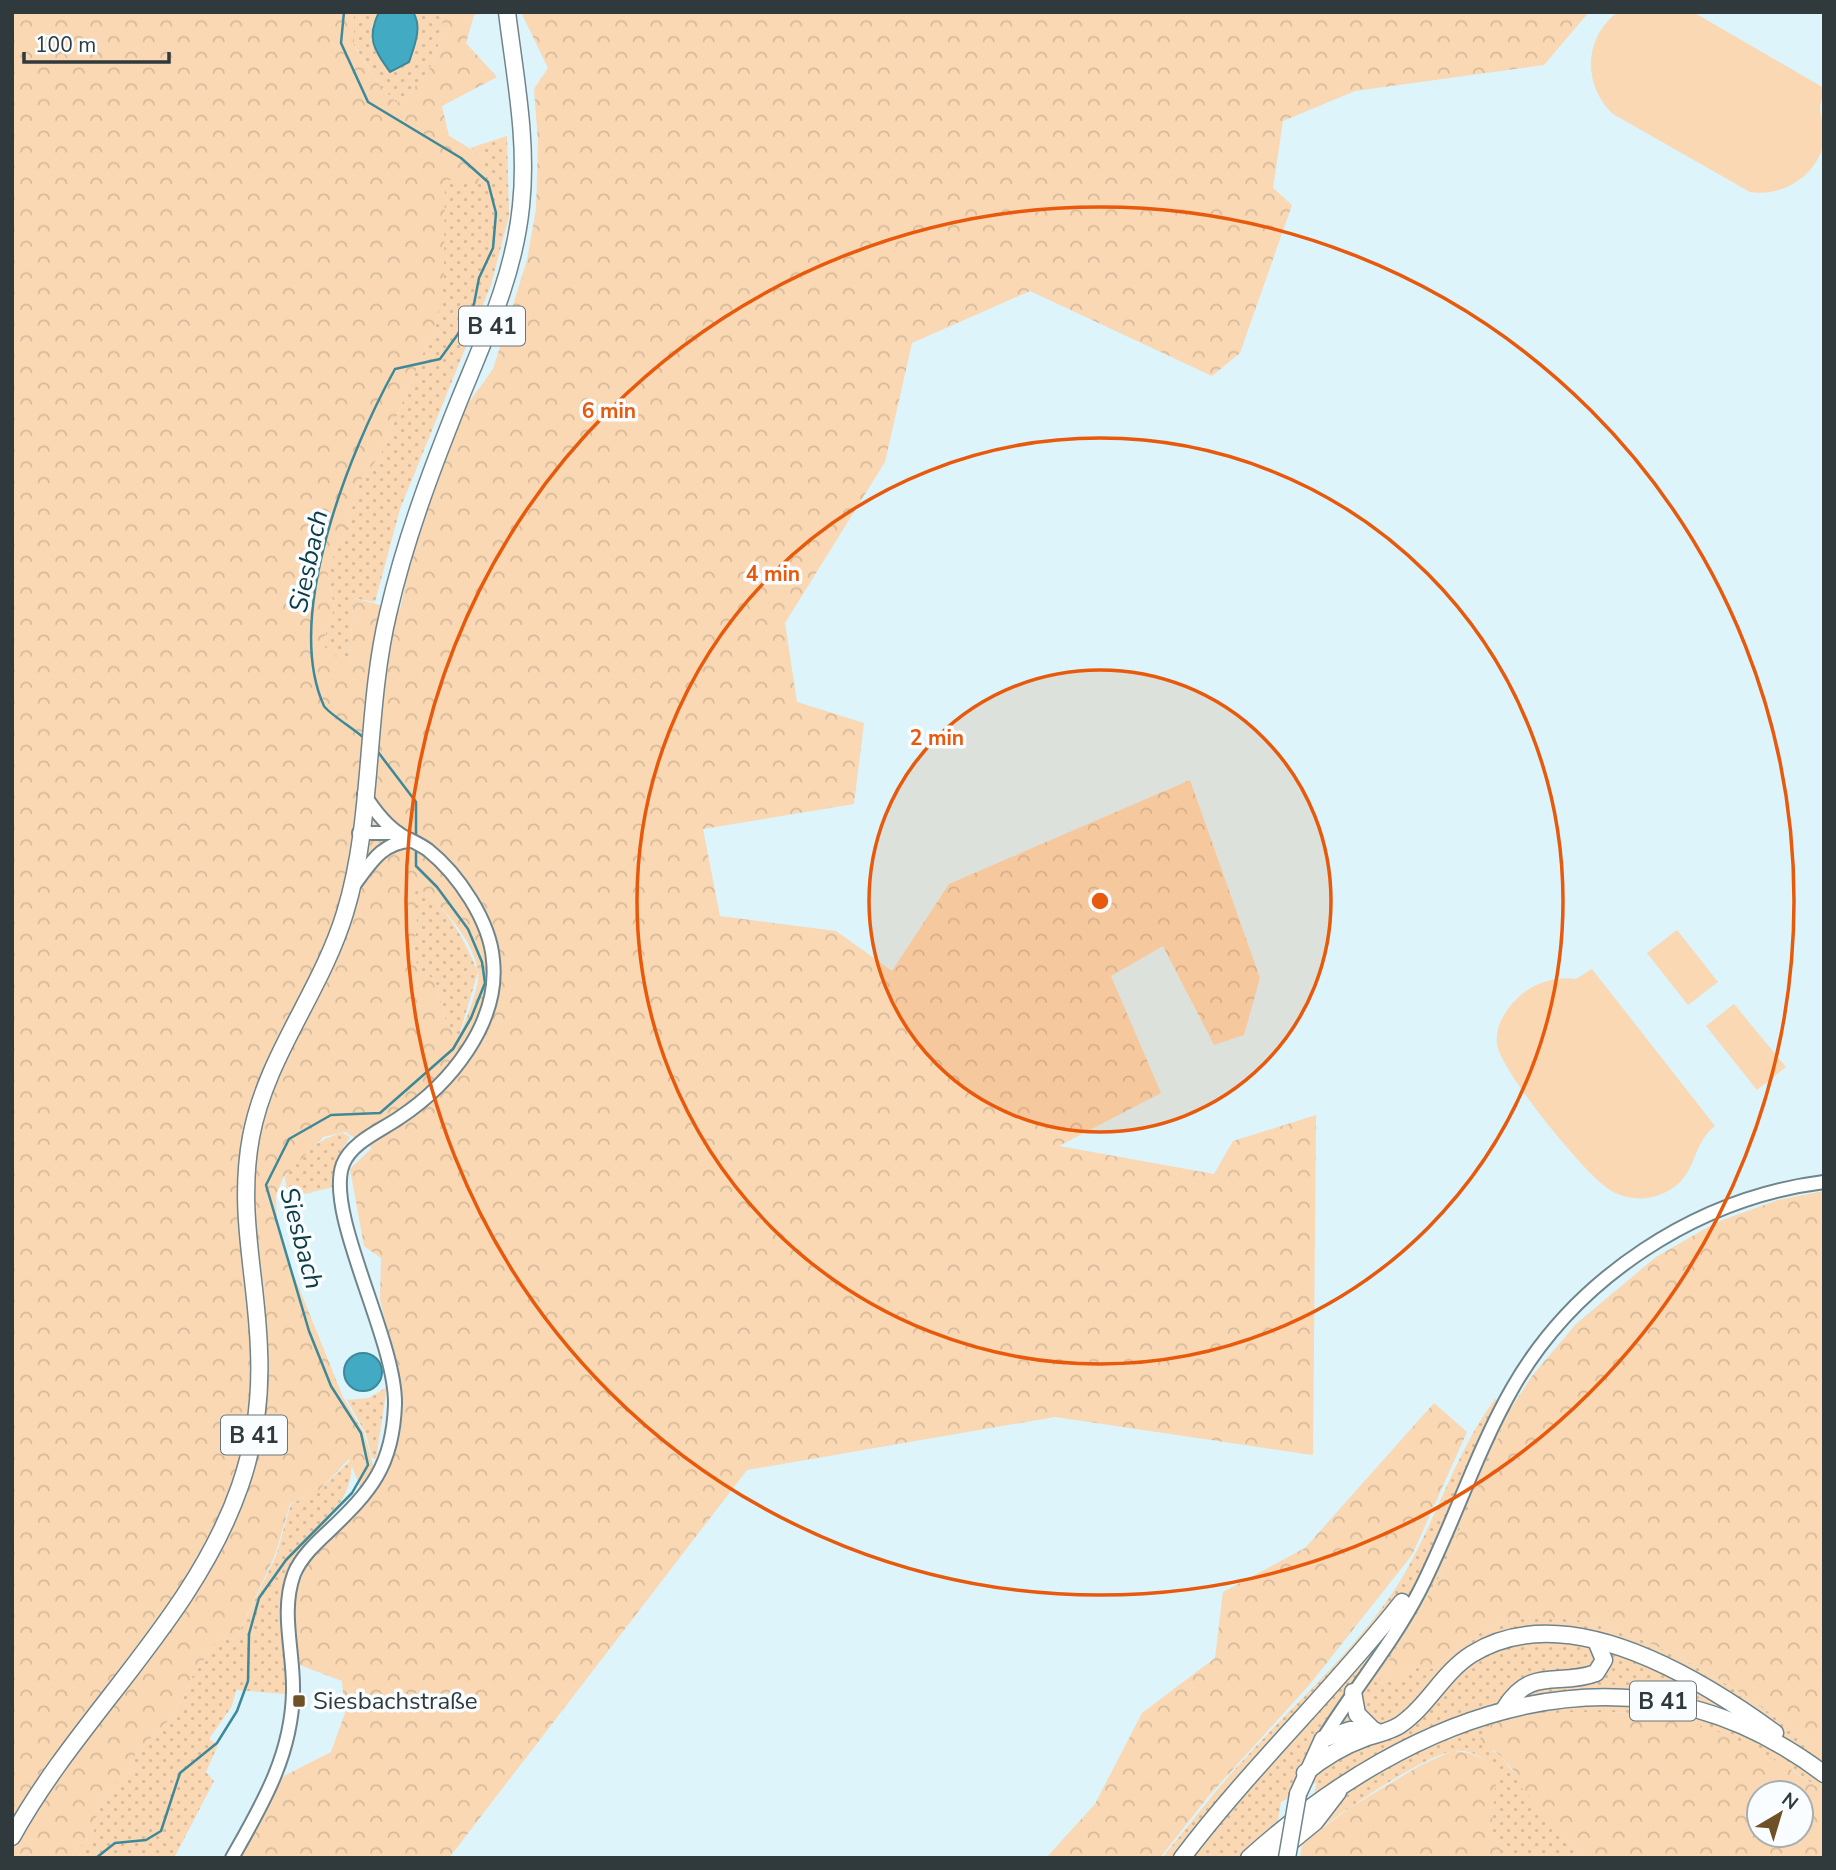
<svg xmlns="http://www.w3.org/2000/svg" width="1836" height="1870" viewBox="0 0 1836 1870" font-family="'Nunito Sans',sans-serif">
	<defs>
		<pattern id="grass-dots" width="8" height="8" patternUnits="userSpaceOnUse" patternTransform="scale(1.75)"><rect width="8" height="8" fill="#f9d8b3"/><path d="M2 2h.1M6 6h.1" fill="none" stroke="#d6ba9b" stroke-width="1.8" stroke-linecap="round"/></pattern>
		<pattern id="forest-crowns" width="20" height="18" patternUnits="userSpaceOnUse" patternTransform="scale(1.75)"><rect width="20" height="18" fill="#f9d8b3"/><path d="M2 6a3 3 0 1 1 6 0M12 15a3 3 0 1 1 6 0" fill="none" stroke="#d6ba9b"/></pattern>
	</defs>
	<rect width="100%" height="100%" fill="#dcf4fa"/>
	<!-- grass -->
	<g fill="url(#grass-dots)">
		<path d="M354 12H379L371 28 417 18 413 12H444C437 59 435 72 397 103L380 86 354 45Z"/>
		<polygon points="507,136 509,216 491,285 400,509 375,602 353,598 350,667 322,645 334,608 327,570 348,523 359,482 380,456 437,320 445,178 486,158 470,148"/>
		<path d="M414 884C449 910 461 933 478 972L458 1039 446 1022 435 980 418 969 412 943 417 931Z"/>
		<path d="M343 1133 350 1137 336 1159 333 1187 288 1198 285 1177C301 1155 316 1139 343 1133Z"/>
		<polygon points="387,1387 376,1459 372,1458 366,1434 347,1400 369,1398"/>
		<path d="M1495 1399 1511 1408 1440 1576 1379 1677V1684L1401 1676 1409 1667 1433 1669C1454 1652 1473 1634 1499 1624 1596 1588 1753 1694 1824 1755V1792L1794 1771 1624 1712 1524 1716 1492 1751 1501 1756 1566 1840 1587 1858H1505L1491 1831 1496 1772C1487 1759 1472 1749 1455 1751 1429 1753 1359 1801 1336 1817 1324 1825 1314 1836 1302 1843L1317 1782 1281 1802 1272 1858H1162C1187 1828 1211 1796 1237 1767 1285 1713 1341 1664 1384 1605 1432 1540 1448 1463 1495 1399Z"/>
		<path d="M351 1460C357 1507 300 1539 286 1581 275 1615 285 1659 287 1694L236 1690 232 1706 209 1739 218 1745 206 1772 214 1781 174 1858H81L76 1850 93 1834 99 1803 119 1779 135 1770V1754L176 1713 193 1675 220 1637 236 1639 276 1556 291 1504 320 1489Z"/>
	</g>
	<!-- forest -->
	<g fill="url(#forest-crowns)" fill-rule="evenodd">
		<path d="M12 12H354V46L380 86 397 103C435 72 437 59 444 12H492L474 15 466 43 497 77 442 106 449 136 486 158 477 186 445 179 444 277 437 320 380 456 359 482 348 523 327 570 334 608 322 645 350 666 353 598 400 610 415 537 462 412 493 369 527 260 536 209 538 142 534 89 548 68 521 12H1589L1544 65 1355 91 1283 121 1273 188 1292 205 1240 353 1212 376 1030 291 912 343 885 462 785 623 797 702 864 723 854 804 703 829 720 916 836 931 892 971 949 884 1190 780 1260 978 1244 1035 1214 1045 1163 946 1111 976 1161 1093 1059 1146 1214 1174 1233 1141 1316 1115 1313 1455 1055 1417 747 1470 449 1858H238L284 1776 331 1752 345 1713 342 1681 300 1665 291 1603 309 1560 365 1499 349 1459 319 1490 290 1504 275 1555 236 1639 220 1637 193 1675 176 1713 135 1754V1770L119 1779 99 1803 93 1834 76 1850 81 1858H12ZM415 885C441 904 472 937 478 971 481 987 464 1023 458 1039L446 1022 435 980 418 969 412 943 417 931ZM345 1132 372 1148 350 1169 364 1246 381 1258 380 1299 402 1393 400 1437 373 1465 364 1433 343 1397 285 1253 277 1226 276 1196 283 1178 323 1137Z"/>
		<path d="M1824 1191V1755C1753 1694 1596 1588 1499 1624 1473 1634 1454 1652 1433 1669L1409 1667 1401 1676 1379 1684V1677L1440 1576 1511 1408 1532 1376 1576 1324 1656 1257 1717 1222 1778 1200Z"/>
		<polygon points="1434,1403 1467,1432 1412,1555 1310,1684 1207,1798 1160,1858 1046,1858 1095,1804 1142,1713 1215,1658 1223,1592 1305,1548"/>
		<path d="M1569 1712C1605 1712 1642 1711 1678 1719 1730 1731 1780 1761 1824 1792V1858H1587L1566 1840 1519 1785 1513 1770 1501 1756 1482 1743 1480 1739 1491 1724 1524 1716ZM1759 1793H1801V1835H1759Z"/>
		<path d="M1452 1751C1471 1752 1485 1756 1497 1772L1491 1831 1505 1858H1300L1302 1843 1351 1807 1421 1765Z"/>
	</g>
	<!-- pitch -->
	<g fill="#f9d8b3">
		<path d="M1618 12H1693L1824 88C1824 95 1820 103 1820 109 1821 120 1826 130 1824 141 1818 176 1782 197 1750 192L1613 114C1582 85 1584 37 1618 12Z"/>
		<polygon points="1677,930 1718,982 1688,1005 1647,953"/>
		<path d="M1592 969 1715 1126C1688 1147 1700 1182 1656 1196 1641 1201 1623 1198 1610 1190 1586 1176 1500 1070 1497 1044 1495 1024 1507 1007 1522 994 1537 982 1557 976 1576 979Z"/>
		<polygon points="1734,1004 1786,1067 1757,1090 1706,1026"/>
	</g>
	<!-- water -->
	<g fill="#42abc3" stroke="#3d899a" stroke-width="2">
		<path d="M379 12H413C423 27 414 47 409 62L390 72C374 49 366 39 379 12Z"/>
		<circle cx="363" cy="1372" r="19"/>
	</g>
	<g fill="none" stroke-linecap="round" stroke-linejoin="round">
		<!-- stream -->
		<g stroke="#3d899a" stroke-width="2.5">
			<path d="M344 12 341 43 368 102 461 158 488 182 496 213 493 248 479 278 474 304 458 334 440 359 395 369C350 450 283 616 324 706 328 713 357 731 365 739"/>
			<polyline points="375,748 416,802 416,836"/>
			<polyline points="96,1858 115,1843 146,1840 161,1831 180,1773 217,1743 237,1711 248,1681 249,1634 259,1598 286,1560 352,1493 368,1465 361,1433 331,1386 309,1331 266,1185 289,1139 331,1115 380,1113 453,1049 471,1018 485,983 482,962 468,929 437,887 416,866 416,847"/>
		</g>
		<!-- minor casing -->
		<g stroke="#6f858b" stroke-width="16">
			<g id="minor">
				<polyline points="359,833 398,833"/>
				<path d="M354 885C370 864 382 842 411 841"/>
				<path d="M1323 1739C1354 1689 1392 1644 1419 1592 1453 1526 1475 1454 1512 1389 1575 1278 1697 1198 1824 1182"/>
				<path d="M232 1858C262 1805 292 1755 293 1691 294 1652 280 1612 294 1574 301 1557 316 1543 329 1531 371 1491 393 1466 395 1404 396 1339 324 1213 343 1164 352 1142 380 1131 399 1118 449 1085 500 1024 493 960 490 921 458 874 428 850 420 844 410 840 401 835 385 825 374 810 364 794"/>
			</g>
		</g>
		<!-- major casing -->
		<g stroke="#6f858b" stroke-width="19">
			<g id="major">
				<polyline points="1353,1692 1357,1714 1373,1730"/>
				<path d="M1505 1708C1531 1666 1558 1687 1596 1673L1604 1660 1596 1641"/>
				<path d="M1305 1773C1323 1758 1343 1746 1365 1738 1376 1734 1389 1732 1400 1725 1428 1706 1443 1672 1472 1654 1566 1596 1698 1677 1775 1733"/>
				<polyline points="1298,1794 1323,1739 1350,1730 1376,1731"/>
				<path d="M12 1837C79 1715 194 1619 240 1486 255 1443 261 1396 259 1351 257 1277 237 1213 251 1137 266 1056 321 992 345 913 374 819 365 711 388 614 405 540 431 471 459 401 485 337 514 276 521 206 528 141 515 77 507 12"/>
				<path d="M1182 1858C1250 1768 1332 1691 1402 1602"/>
				<path d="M1249 1858C1412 1711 1630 1627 1824 1774"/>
				<polyline points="1271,1858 1315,1822 1338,1792"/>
			</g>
		</g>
		<!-- minor -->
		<use href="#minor" stroke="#fff" stroke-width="12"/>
		<!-- major -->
		<use href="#major" stroke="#fff" stroke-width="16"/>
		<!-- major-bridge casing -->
		<g stroke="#6f858b" stroke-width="19" stroke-linecap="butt">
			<polyline id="major-bridge" points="1287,1858 1298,1794"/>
		</g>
		<!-- major-bridge -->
		<use href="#major-bridge" stroke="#fff" stroke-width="16"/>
	</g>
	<!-- distance rings -->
	<circle cx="1100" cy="901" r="231" fill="#e8590c" fill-opacity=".12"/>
	<g fill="none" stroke="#e8590c" stroke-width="3.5">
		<circle cx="1100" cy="901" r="231"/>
		<circle cx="1100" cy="901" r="463"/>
		<circle cx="1100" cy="901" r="694"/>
	</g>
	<!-- markers -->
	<rect fill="#705026" stroke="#f9fdff" stroke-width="2.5" x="292" y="1694" width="14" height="14" rx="3.5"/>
	<g text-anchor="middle" stroke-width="7" stroke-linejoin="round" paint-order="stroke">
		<!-- shield labels -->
		<g fill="#f9fdff" stroke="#6c7476" stroke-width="2">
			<rect x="459" y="306.5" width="66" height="39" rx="5"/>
			<rect x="221" y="1415.5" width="66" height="39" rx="5"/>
			<rect x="1630" y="1681.5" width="66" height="39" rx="5"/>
		</g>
		<g font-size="23" font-weight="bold" fill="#303a3c">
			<text x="492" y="334">B 41</text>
			<text x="254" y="1443">B 41</text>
			<text x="1663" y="1709">B 41</text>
		</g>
		<!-- poi labels -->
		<g font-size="24" fill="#303a3c" stroke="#f9fdff" text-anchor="start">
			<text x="313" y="1709">Siesbachstraße</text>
		</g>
		<!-- water labels -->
		<g font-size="26" font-style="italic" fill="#0c3c47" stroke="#f9fdff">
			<text transform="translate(308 561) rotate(-78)" y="9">Siesbach</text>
			<text transform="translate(302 1238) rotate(75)" y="9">Siesbach</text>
		</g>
	</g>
	<circle cx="1100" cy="901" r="10" fill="#e8590c" stroke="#f9fdff" stroke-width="3.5"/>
	<g font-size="21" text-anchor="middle" font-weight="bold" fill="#e8590c" stroke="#f9fdff" stroke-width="7" stroke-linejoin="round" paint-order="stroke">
		<text x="609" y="418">6 min</text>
		<text x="773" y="581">4 min</text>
		<text x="937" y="745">2 min</text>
	</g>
	<!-- border -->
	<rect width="1836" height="1870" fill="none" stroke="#303a3c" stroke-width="28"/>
	<!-- north arrow -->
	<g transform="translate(1780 1814) rotate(38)"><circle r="33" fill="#f9fdff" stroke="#a9afb1" stroke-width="2"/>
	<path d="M0-5L12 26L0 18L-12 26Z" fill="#705026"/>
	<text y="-10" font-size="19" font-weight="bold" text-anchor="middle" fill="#303a3c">N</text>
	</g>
	<!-- scale -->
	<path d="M24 52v10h145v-10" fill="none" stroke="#303a3c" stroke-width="3.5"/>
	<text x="35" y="52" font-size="21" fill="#303a3c" stroke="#f9fdff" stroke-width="5" paint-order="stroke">100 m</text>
</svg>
